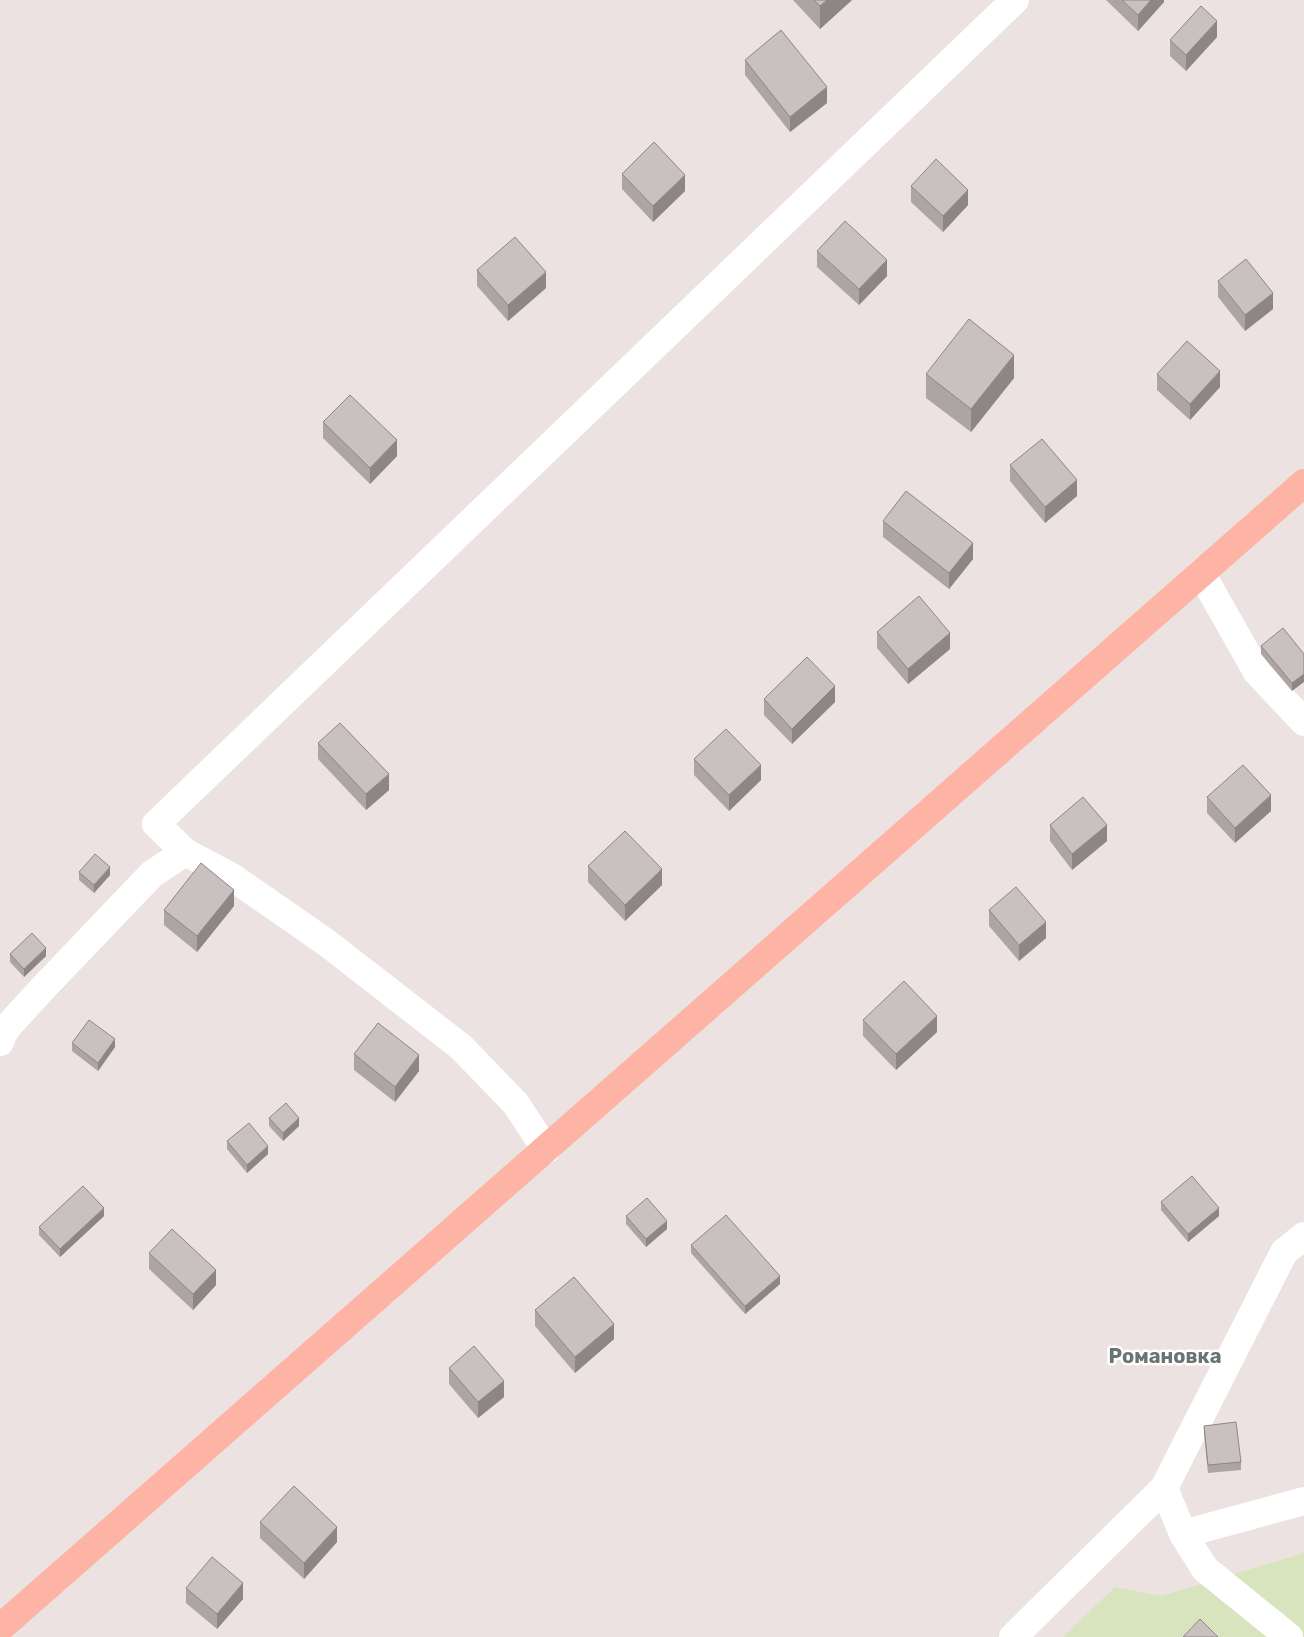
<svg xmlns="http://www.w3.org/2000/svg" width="1304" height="1637" viewBox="0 0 1304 1637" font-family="Rubik,sans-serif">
	<rect width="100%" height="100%" fill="#ece2e1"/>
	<!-- green -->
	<polygon fill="#d7e4bd" points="1304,1553 1304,1637 1063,1637 1115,1587 1161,1596"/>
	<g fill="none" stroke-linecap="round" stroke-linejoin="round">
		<!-- minor -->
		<g stroke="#fff" stroke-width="28">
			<polyline points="1201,573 1257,672 1304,722"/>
			<polyline points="185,852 156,824 1015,0"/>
			<polyline points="0,1042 3,1034 10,1024 44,987 152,874 185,852 232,877 327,943 461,1047 516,1104 546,1150"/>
			<polyline points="1164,1488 1284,1252 1304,1236"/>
			<polyline points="1183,1534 1205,1569 1289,1637"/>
			<polyline points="1013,1637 1164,1488 1183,1534 1304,1501"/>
		</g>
		<!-- major -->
		<polyline stroke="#feb4a4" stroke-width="28" points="0,1628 1304,483"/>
	</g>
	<!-- wall -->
	<g fill="#ada5a5">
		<polygon points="793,0 852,0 820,29"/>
		<polygon points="1106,0 1164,0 1164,2 1138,31"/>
		<polygon points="1217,37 1186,71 1170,56 1170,40"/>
		<polygon points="745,60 827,103 790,132 745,75"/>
		<polygon points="622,174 685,191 653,222 622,189"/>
		<polygon points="911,186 968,205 943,232 911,202"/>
		<polygon points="817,251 887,276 859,305 817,267"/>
		<polygon points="477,270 546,288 508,321 477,286"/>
		<polygon points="1218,281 1273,309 1245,331 1218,297"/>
		<polygon points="926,374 1014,378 971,432 926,398"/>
		<polygon points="1157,374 1220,387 1190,420 1157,390"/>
		<polygon points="323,422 397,456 370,484 323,438"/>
		<polygon points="1010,465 1077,496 1045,523 1010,481"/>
		<polygon points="883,521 973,559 949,589 883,537"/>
		<polygon points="877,632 950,649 908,684 877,648"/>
		<polygon points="1261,646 1304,654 1292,691 1261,654"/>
		<polygon points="764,699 835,702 792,744 764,715"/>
		<polygon points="318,743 389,790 366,810 318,759"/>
		<polygon points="694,759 761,780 729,811 694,775"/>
		<polygon points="1207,797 1271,811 1235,843 1207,813"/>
		<polygon points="1050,825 1107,841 1072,870 1050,841"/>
		<polygon points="588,866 662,885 625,921 588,882"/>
		<polygon points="79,872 110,875 94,893 79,880"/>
		<polygon points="234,906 197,952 164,925 164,910"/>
		<polygon points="989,910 1046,938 1019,961 989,926"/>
		<polygon points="10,954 46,956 24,977 10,962"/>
		<polygon points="863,1020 937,1032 896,1070 863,1036"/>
		<polygon points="72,1043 115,1047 98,1071 72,1051"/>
		<polygon points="354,1054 419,1071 395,1102 354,1070"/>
		<polygon points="269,1118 299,1126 283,1141 269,1126"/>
		<polygon points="227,1141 268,1154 247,1173 227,1149"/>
		<polygon points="1161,1202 1219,1216 1188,1242 1161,1210"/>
		<polygon points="104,1216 60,1257 39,1235 39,1227"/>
		<polygon points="626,1216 667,1229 646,1247 626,1224"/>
		<polygon points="691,1245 780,1284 745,1314 691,1253"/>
		<polygon points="149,1253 216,1285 193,1310 149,1269"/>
		<polygon points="535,1310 614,1339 575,1373 535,1326"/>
		<polygon points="449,1368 504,1397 478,1418 449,1384"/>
		<polygon points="1204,1426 1241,1462 1241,1470 1208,1473 1204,1434"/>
		<polygon points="260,1522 337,1542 304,1579 260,1538"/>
		<polygon points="186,1588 243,1599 217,1629 186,1603"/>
	</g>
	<!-- shaded-wall -->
	<g fill="#8d8686">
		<polygon points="827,0 852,0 820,29 820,6"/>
		<polygon points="1151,0 1164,0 1164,2 1138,31 1138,15"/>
		<polygon points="1217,21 1217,37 1186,71 1186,55"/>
		<polygon points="827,87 827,103 790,132 790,117"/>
		<polygon points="685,175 685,191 653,222 653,206"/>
		<polygon points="968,190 968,205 943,232 943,216"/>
		<polygon points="887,260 887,276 859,305 859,289"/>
		<polygon points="546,272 546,288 508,321 508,305"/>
		<polygon points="1273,293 1273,309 1245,331 1245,315"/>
		<polygon points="1014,355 1014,378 971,432 971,409"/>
		<polygon points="1220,371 1220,387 1190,420 1190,404"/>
		<polygon points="397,440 397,456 370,484 370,468"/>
		<polygon points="1077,480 1077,496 1045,523 1045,507"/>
		<polygon points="973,543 973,559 949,589 949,573"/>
		<polygon points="950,633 950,649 908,684 908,669"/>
		<polygon points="1304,674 1304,682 1292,691 1292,683"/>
		<polygon points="835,686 835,702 792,744 792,729"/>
		<polygon points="761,765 761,780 729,811 729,795"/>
		<polygon points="389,774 389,790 366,810 366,794"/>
		<polygon points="1271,795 1271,811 1235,843 1235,828"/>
		<polygon points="1107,825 1107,841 1072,870 1072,854"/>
		<polygon points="110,867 110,875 94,893 94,885"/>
		<polygon points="662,869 662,885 625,921 625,905"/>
		<polygon points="234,890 234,906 197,952 197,936"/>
		<polygon points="1046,922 1046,938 1019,961 1019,945"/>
		<polygon points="46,948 46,956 24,977 24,969"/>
		<polygon points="937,1016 937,1032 896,1070 896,1054"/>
		<polygon points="115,1039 115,1047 98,1071 98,1063"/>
		<polygon points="419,1055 419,1071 395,1102 395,1087"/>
		<polygon points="299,1118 299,1126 283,1141 283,1133"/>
		<polygon points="268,1146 268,1154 247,1173 247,1165"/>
		<polygon points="104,1208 104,1216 60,1257 60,1249"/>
		<polygon points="1219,1208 1219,1216 1188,1242 1188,1234"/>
		<polygon points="667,1221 667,1229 646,1247 646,1239"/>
		<polygon points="216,1270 216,1285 193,1310 193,1294"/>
		<polygon points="780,1276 780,1284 745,1314 745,1306"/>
		<polygon points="614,1324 614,1339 575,1373 575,1357"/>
		<polygon points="504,1381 504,1397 478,1418 478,1402"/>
		<polygon points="337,1527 337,1542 304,1579 304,1563"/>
		<polygon points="243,1583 243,1599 217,1629 217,1614"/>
	</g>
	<!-- building -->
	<g fill="#c9c0c0" stroke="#8d8686">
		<polygon points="814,0 827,0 820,6"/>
		<polygon points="1122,0 1151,0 1138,15"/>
		<polygon points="1201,6 1217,21 1186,55 1170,40"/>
		<polygon points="781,30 827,87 790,117 745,60"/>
		<polygon points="654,142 685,175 653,206 622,174"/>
		<polygon points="936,159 968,190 943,216 911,186"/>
		<polygon points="845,221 887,260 859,289 817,251"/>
		<polygon points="515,237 546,272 508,305 477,270"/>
		<polygon points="1246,259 1273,293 1245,315 1218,281"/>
		<polygon points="969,319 1014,355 971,409 926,374"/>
		<polygon points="1187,341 1220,371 1190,404 1157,374"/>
		<polygon points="350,395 397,440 370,468 323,422"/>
		<polygon points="1042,439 1077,480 1045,507 1010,465"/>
		<polygon points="906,491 973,543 949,573 883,521"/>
		<polygon points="919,596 950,633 908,669 877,632"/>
		<polygon points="1283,628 1304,654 1304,674 1292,683 1261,646"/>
		<polygon points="807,657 835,686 792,729 764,699"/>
		<polygon points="340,723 389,774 366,794 318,743"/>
		<polygon points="726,729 761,765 729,795 694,759"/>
		<polygon points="1243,765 1271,795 1235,828 1207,797"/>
		<polygon points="1083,797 1107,825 1072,854 1050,825"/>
		<polygon points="625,831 662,869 625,905 588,866"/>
		<polygon points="95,854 110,867 94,885 79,872"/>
		<polygon points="201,863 234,890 197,936 164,910"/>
		<polygon points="1016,887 1046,922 1019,945 989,910"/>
		<polygon points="32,933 46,948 24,969 10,954"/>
		<polygon points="904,981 937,1016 896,1054 863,1020"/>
		<polygon points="89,1020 115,1039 98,1063 72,1043"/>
		<polygon points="378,1023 419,1055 395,1087 354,1054"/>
		<polygon points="286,1103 299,1118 283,1133 269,1118"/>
		<polygon points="249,1123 268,1146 247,1165 227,1141"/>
		<polygon points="1192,1176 1219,1208 1188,1234 1161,1202"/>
		<polygon points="83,1186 104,1208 60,1249 39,1227"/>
		<polygon points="647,1198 667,1221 646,1239 626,1216"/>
		<polygon points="726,1215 780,1276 745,1306 691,1245"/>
		<polygon points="172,1229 216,1270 193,1294 149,1253"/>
		<polygon points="574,1277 614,1324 575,1357 535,1310"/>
		<polygon points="474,1346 504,1381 478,1402 449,1368"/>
		<polygon points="1236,1422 1241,1462 1208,1465 1204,1426"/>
		<polygon points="294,1486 337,1527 304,1563 260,1522"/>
		<polygon points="212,1557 243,1583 217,1614 186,1588"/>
		<polygon points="1200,1619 1218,1637 1183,1637"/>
	</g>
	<g text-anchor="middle" stroke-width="5" stroke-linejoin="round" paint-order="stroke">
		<!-- quarter labels -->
		<g font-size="20" font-weight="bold" fill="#6a7472" stroke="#fff">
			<text x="1165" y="1363">Романовка</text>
		</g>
	</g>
</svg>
